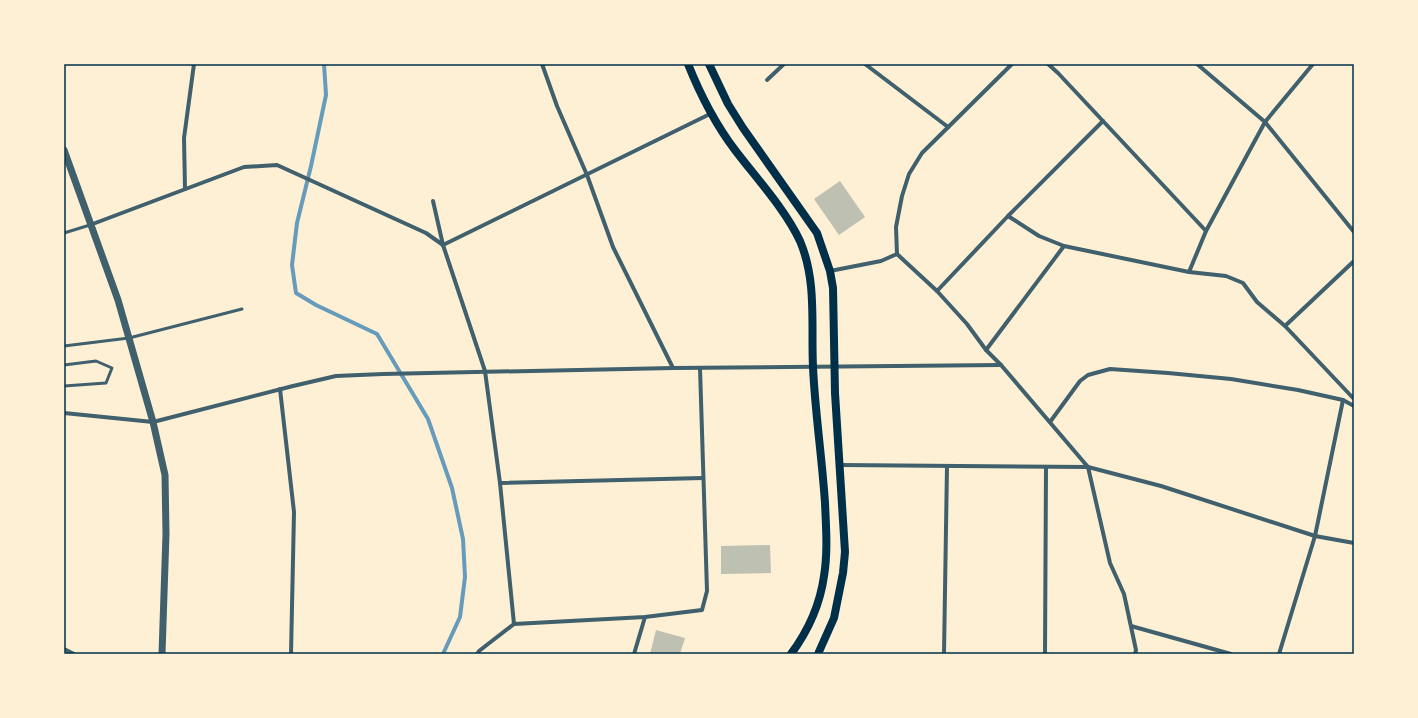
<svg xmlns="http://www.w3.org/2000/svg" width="1418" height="718" viewBox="0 0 1418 718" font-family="'DM Sans',sans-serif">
	<rect width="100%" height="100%" fill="#fdf0d5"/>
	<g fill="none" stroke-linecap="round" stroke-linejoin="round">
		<!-- stream -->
		<polyline stroke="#669bbc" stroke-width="4" points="324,64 326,95 311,166 297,223 292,265 296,293 316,305 377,334 428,419 452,488 463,539 465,577 460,617 443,654"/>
	</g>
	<!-- building -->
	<g fill="#bec0b2">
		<polygon points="840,181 865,217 839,235 814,199"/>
		<polygon points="770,545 771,573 721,574 721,546"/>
		<polygon points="656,630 685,638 680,654 650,654"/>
	</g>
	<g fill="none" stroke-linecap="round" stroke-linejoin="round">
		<!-- service -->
		<g stroke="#3f606c" stroke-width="3">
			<polyline points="64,233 90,225"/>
			<polyline points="64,346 129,338 242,309"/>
			<polyline points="64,365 96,361 112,368 106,383 64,386"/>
		</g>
		<!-- minor -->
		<g stroke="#3f606c" stroke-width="4">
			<polyline points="542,64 557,106 587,175 613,247 673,368"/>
			<polyline points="865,64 948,127"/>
			<polyline points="1048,64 1058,73 1206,231"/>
			<polyline points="1197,64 1265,122 1354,232"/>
			<polyline points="767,80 784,64"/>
			<polyline points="185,189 184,138 194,64"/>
			<polyline points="433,201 443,245"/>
			<polyline points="1008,216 1039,236 1064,246 1189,272 1226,276 1243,283 1257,302 1285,326 1354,399"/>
			<polyline points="90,225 244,167 277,165 426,233 443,245"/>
			<polyline points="897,254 896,227 902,196 909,174 922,153 1012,64"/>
			<polyline points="830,271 881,261 897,254 937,291 967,324 986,350 1001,365 1088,467 1110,563 1124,594 1136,650 1135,654"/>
			<polyline points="1189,272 1206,231 1265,122 1313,64"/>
			<polyline points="937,291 1008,216 1103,121"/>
			<polyline points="1285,326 1354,261"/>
			<polyline points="986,350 1064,246"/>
			<polyline points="700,368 707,591 702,610 645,617 514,624 500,483 485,371 443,245 712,113"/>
			<polyline points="280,389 294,512 291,654"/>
			<polyline points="64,413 153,422 293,386 336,376 383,374 673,368 1001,365"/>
			<polyline points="1050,422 1080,381 1088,375 1110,369 1168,373 1231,379 1298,390 1343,400 1354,406"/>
			<polyline points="840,465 1088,467 1161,486 1315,536 1354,543"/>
			<polyline points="500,483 703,478"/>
			<polyline points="1131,626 1231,654"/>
			<polyline points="64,649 74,654"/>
			<polyline points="477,654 479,651 514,624"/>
			<polyline points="634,654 645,617"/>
			<polyline points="944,654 947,466"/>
			<polyline points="1045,654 1046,467"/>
			<polyline points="1279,654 1315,536 1343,400"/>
		</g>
		<!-- tertiary -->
		<polyline stroke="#3f606c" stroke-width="7" points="64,150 118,300 153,422 165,475 166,534 162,654"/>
		<!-- secondary -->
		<g stroke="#003049" stroke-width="8">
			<path d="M688 64C700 94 716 125 735 150 757 179 785 209 800 241 817 281 811 324 813 367 815 412 822 457 825 503 826 527 828 552 824 576 820 605 808 631 791 654"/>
			<polyline points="709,64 728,104 743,128 817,233 830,271 833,288 835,393 845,552 843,573 834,618 818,654"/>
		</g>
	</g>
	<!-- border -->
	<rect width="1418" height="718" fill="none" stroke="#fdf0d5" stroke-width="130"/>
	<rect x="65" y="65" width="1288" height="588" fill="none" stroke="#003049" stroke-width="1.5"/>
</svg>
